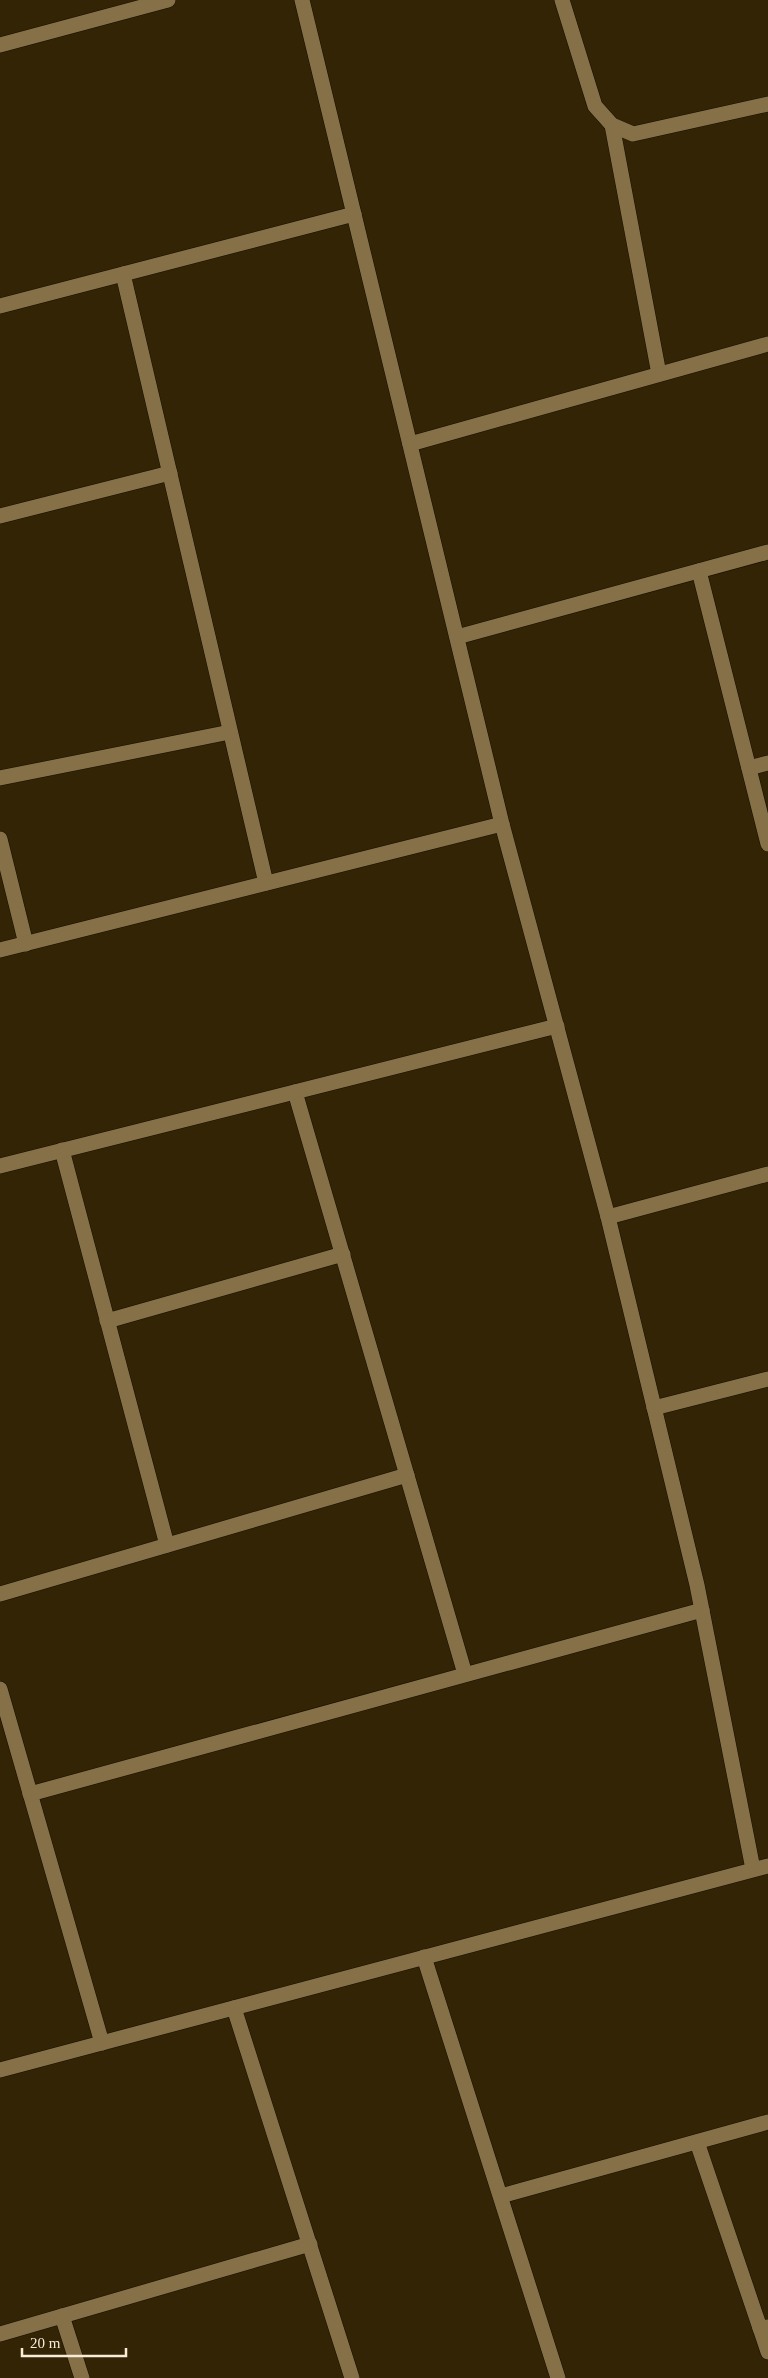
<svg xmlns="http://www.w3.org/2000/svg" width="768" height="2378" viewBox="0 0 768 2378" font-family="'Times New Roman',serif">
	<rect width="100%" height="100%" fill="#322405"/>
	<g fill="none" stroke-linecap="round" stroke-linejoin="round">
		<!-- minor casing -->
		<g stroke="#170e00" stroke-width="16">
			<g id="minor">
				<polyline points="302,0 502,824 608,1217 697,1585 753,1869"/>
				<polyline points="562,0 595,106 612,125 633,134 768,104"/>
				<polyline points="0,45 168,0"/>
				<polyline points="612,125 659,374"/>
				<polyline points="123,274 266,883"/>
				<polyline points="0,306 354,214"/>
				<polyline points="410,444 768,344"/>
				<polyline points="0,516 170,473"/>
				<polyline points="699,571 768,844"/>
				<polyline points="457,637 768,552"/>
				<polyline points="749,768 768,763"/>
				<polyline points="0,778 230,732"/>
				<polyline points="0,839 26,944"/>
				<polyline points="0,950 502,824"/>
				<polyline points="295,1092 465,1674"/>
				<polyline points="62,1150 167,1545"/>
				<polyline points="0,1166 557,1026"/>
				<polyline points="608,1217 768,1174"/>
				<polyline points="107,1321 343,1254"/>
				<polyline points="654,1408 768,1379"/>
				<polyline points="0,1594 407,1475"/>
				<polyline points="0,1689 102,2043"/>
				<polyline points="30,1794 702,1610"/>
				<polyline points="424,1957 558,2378"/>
				<polyline points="234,2008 352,2378"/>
				<polyline points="0,2070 768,1866"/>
				<polyline points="697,2142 760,2328 768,2327"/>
				<polyline points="501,2196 768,2122"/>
				<polyline points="62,2316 82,2378"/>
				<polyline points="760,2328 768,2352"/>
				<polyline points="0,2334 310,2244"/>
			</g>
		</g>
		<!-- minor -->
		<use href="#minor" stroke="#857048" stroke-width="15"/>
	</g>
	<!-- scale -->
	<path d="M22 2348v8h104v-8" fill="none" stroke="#f8ecd7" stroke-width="2.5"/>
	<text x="30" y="2348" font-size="15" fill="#f8ecd7" stroke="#322405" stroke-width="4" paint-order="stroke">20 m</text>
</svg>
